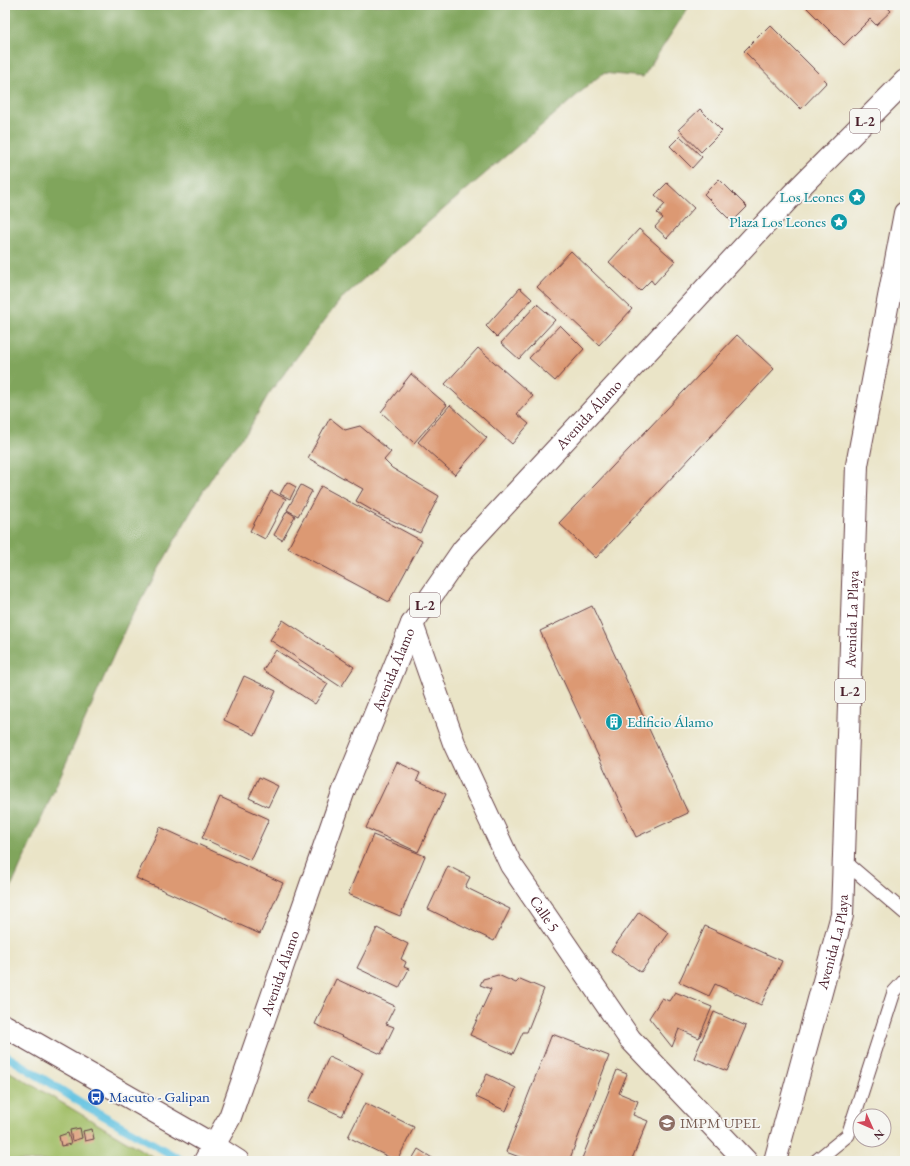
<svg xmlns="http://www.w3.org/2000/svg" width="910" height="1166" viewBox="0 0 910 1166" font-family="'EB Garamond',serif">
	<rect width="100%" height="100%" fill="#f6f6f2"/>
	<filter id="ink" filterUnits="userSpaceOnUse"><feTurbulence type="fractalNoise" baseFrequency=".025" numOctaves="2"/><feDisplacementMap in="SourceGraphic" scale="8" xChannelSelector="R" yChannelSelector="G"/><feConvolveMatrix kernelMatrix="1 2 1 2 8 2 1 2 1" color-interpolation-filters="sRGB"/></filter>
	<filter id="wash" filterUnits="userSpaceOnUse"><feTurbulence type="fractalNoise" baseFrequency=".012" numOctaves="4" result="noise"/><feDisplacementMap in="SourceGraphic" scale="16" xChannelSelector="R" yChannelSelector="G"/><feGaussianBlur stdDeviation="0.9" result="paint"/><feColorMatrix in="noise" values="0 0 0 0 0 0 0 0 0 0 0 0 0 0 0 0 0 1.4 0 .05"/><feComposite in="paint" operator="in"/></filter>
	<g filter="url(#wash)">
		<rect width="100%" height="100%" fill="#eae4c7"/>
		<!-- green -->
		<polygon fill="#a1be66" stroke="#766e48" points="5,1069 160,1161 5,1161"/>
		<!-- forest -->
		<polygon fill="#80a55b" stroke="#656243" points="5,5 690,5 643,77 603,73 404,243 341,299 268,395 248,431 223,460 200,496 127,625 10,890 5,897"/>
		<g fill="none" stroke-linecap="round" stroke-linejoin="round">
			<!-- stream -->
			<polyline stroke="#63c3e1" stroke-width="8" points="5,1055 88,1107 183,1161"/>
		</g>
		<g id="blocks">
			<!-- building -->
			<g fill="#dc9973">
				<polygon points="810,5 885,5 891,11 876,25 870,19 844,45 807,8"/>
				<polygon points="770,25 827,82 801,109 744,51"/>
				<polygon points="700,109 722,131 701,152 679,129"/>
				<polygon points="680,136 702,157 692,168 670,146"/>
				<polygon points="719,179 747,207 732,222 704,194"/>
				<polygon points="667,183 694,208 667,238 655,227 663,218 657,213 665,204 655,195"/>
				<polygon points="639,229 675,261 654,284 651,280 640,291 609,262"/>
				<polygon points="571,251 632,309 599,345 537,287"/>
				<polygon points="520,288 532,299 497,337 486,326"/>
				<polygon points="537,304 555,320 519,359 501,343"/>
				<polygon points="560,325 584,349 555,381 529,358"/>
				<polygon points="737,335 774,369 596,558 559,523"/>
				<polygon points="478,348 533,396 517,414 529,424 512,444 445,384"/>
				<polygon points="411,374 447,405 414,443 381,412"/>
				<polygon points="450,405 487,438 455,475 418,442"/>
				<polygon points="330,418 345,430 360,426 391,452 384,460 392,468 439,496 420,533 380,515 356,501 363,489 308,458"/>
				<polygon points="287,482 296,487 290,499 280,494"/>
				<polygon points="301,485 312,491 298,516 287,510"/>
				<polygon points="321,486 422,541 389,602 288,548"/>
				<polygon points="271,491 286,499 265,539 250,531"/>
				<polygon points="287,511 295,516 282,540 274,535"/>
				<polygon points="592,606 688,813 636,837 540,631"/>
				<polygon points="283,620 354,667 341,687 270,640"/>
				<polygon points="276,650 328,684 315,704 263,670"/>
				<polygon points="244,676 276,691 255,735 224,720"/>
				<polygon points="397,762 420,773 417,780 446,794 418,852 366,828"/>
				<polygon points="259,777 278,786 268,807 249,798"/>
				<polygon points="220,797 269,819 250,860 202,838"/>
				<polygon points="160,827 283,883 260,934 136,878"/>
				<polygon points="373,835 425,856 400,916 348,894"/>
				<polygon points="448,866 470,877 465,887 510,909 494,941 428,909"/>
				<polygon points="639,912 669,933 641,972 611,951"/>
				<polygon points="705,926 782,961 761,1005 715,984 709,996 679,982"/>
				<polygon points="377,928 408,944 401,959 406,962 404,967 409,969 399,988 357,968"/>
				<polygon points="498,975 516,983 520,979 544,989 527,1032 523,1032 513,1054 470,1035 491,989 480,985 483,979"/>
				<polygon points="336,979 395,1006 386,1024 394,1027 381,1054 315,1024"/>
				<polygon points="675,992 712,1007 699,1038 679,1029 672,1047 649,1018 662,998 669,1001"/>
				<polygon points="714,1012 746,1026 727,1071 694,1058"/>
				<polygon points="552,1034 609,1056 569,1161 530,1161 506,1152"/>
				<polygon points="329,1057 363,1073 342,1116 309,1101"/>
				<polygon points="617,1070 627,1074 619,1093 638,1101 633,1115 648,1121 631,1161 581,1161"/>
				<polygon points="487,1074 516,1088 506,1111 476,1097"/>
				<polygon points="365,1103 414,1127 397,1161 348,1137"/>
				<polygon points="80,1128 82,1138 72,1141 70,1130"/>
				<polygon points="92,1129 94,1139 85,1141 83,1131"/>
				<polygon points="68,1133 71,1144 61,1146 59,1136"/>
				<polygon points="418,1149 437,1161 411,1161"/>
			</g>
		</g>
	</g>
	<g filter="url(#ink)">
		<use href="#blocks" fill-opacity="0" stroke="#623d42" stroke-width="1"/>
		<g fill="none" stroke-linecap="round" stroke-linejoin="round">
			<!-- lane casing -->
			<g stroke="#623d42" stroke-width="15">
				<g id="lane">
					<polyline points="844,861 905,913"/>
					<polyline points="816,1161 848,1135 894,992 905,980"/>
				</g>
			</g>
			<!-- street casing -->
			<g stroke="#623d42" stroke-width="24">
				<g id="street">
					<path id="s1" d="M412 624 454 743 511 865 630 1039 746 1161"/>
					<polyline points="213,1145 238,1161"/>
				</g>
			</g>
			<!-- secondary casing -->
			<g stroke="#623d42" stroke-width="24">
				<polyline id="secondary" points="5,1026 213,1145"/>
			</g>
			<!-- primary casing -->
			<g stroke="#623d42" stroke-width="24">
				<g id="primary">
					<path id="s2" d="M205 1161 230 1117 344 790 412 624 463 550 793 194 905 81"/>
					<path id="s3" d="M775 1161 842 915 857 465 905 213"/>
				</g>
			</g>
			<!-- lane -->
			<use href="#lane" stroke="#fff" stroke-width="13"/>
			<!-- street -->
			<use href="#street" stroke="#fff" stroke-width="22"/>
			<!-- secondary -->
			<use href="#secondary" stroke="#fff" stroke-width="22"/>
			<!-- primary -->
			<use href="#primary" stroke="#fff" stroke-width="22"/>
		</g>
	</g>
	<!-- icons -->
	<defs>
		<g id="sight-disc" transform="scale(0.9)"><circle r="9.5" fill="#0f9aa8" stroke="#f6f6f2"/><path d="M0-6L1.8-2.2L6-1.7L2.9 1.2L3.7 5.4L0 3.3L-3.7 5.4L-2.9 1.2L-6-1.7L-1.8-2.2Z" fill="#fff"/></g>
		<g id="building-disc" transform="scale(0.9)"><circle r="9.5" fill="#0f9aa8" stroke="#f6f6f2"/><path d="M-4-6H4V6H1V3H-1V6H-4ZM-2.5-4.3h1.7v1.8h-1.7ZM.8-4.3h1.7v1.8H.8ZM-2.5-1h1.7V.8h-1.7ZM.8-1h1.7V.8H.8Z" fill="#fff"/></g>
		<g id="bus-disc" transform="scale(0.9)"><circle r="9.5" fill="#1a4fb4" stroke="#f6f6f2"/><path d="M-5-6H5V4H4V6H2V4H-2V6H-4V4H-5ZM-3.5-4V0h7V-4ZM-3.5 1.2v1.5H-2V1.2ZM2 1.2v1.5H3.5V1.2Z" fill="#fff"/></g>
		<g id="university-disc" transform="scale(0.9)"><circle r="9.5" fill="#8d6e63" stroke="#f6f6f2"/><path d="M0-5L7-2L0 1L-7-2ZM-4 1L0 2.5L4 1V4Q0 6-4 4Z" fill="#fff"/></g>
	</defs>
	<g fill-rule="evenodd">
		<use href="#sight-disc" x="857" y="197"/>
		<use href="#sight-disc" x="839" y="222"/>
		<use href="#building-disc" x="614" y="722"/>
		<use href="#bus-disc" x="96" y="1097"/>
		<use href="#university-disc" x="667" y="1123"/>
	</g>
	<g text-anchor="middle" stroke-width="3.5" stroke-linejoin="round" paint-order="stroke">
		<!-- shield labels -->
		<g fill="#f6f6f2" stroke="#7e6067" stroke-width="1">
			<rect x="850" y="109" width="30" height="24" rx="3"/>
			<rect x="410" y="593" width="30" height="24" rx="3"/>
			<rect x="835" y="679" width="30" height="24" rx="3"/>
		</g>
		<g font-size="14" font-weight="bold" fill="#4a1f2b">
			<text x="865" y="126">L-2</text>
			<text x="425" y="610">L-2</text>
			<text x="850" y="696">L-2</text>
		</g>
		<!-- culture labels -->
		<g font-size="15" fill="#0d838f" stroke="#f6f6f2" text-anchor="end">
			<text x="844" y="202">Los Leones</text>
			<text x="826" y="227">Plaza Los Leones</text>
			<text x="627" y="727" text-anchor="start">Edificio Álamo</text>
		</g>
		<!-- street labels -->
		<g font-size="15" fill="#4a1f2b" stroke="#f6f6f2">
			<text dy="5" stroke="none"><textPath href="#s2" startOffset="851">Avenida Álamo</textPath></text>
			<text dy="5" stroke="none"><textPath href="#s3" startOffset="551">Avenida La Playa</textPath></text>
			<text dy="5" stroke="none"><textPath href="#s2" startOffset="527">Avenida Álamo</textPath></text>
			<text dy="5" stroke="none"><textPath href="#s1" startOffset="320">Calle 5</textPath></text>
			<text dy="5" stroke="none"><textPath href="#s3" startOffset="227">Avenida La Playa</textPath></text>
			<text dy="5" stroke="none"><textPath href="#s2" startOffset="203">Avenida Álamo</textPath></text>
		</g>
		<!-- transit labels -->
		<g font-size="15" fill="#164399" stroke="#f6f6f2" text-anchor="start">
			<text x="109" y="1102">Macuto - Galipan</text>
		</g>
		<!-- education labels -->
		<g font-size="15" fill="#785e54" stroke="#f6f6f2" text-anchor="start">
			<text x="680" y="1128">IMPM UPEL</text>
		</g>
	</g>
	<!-- margin -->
	<rect width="910" height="1166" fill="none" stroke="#f6f6f2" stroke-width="20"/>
	<!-- north arrow -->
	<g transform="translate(872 1128) rotate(135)"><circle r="19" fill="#f6f6f2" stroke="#b1a0a2"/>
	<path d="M0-3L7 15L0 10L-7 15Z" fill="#d1495b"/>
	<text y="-6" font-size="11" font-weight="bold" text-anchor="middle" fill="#4a1f2b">N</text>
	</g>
</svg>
